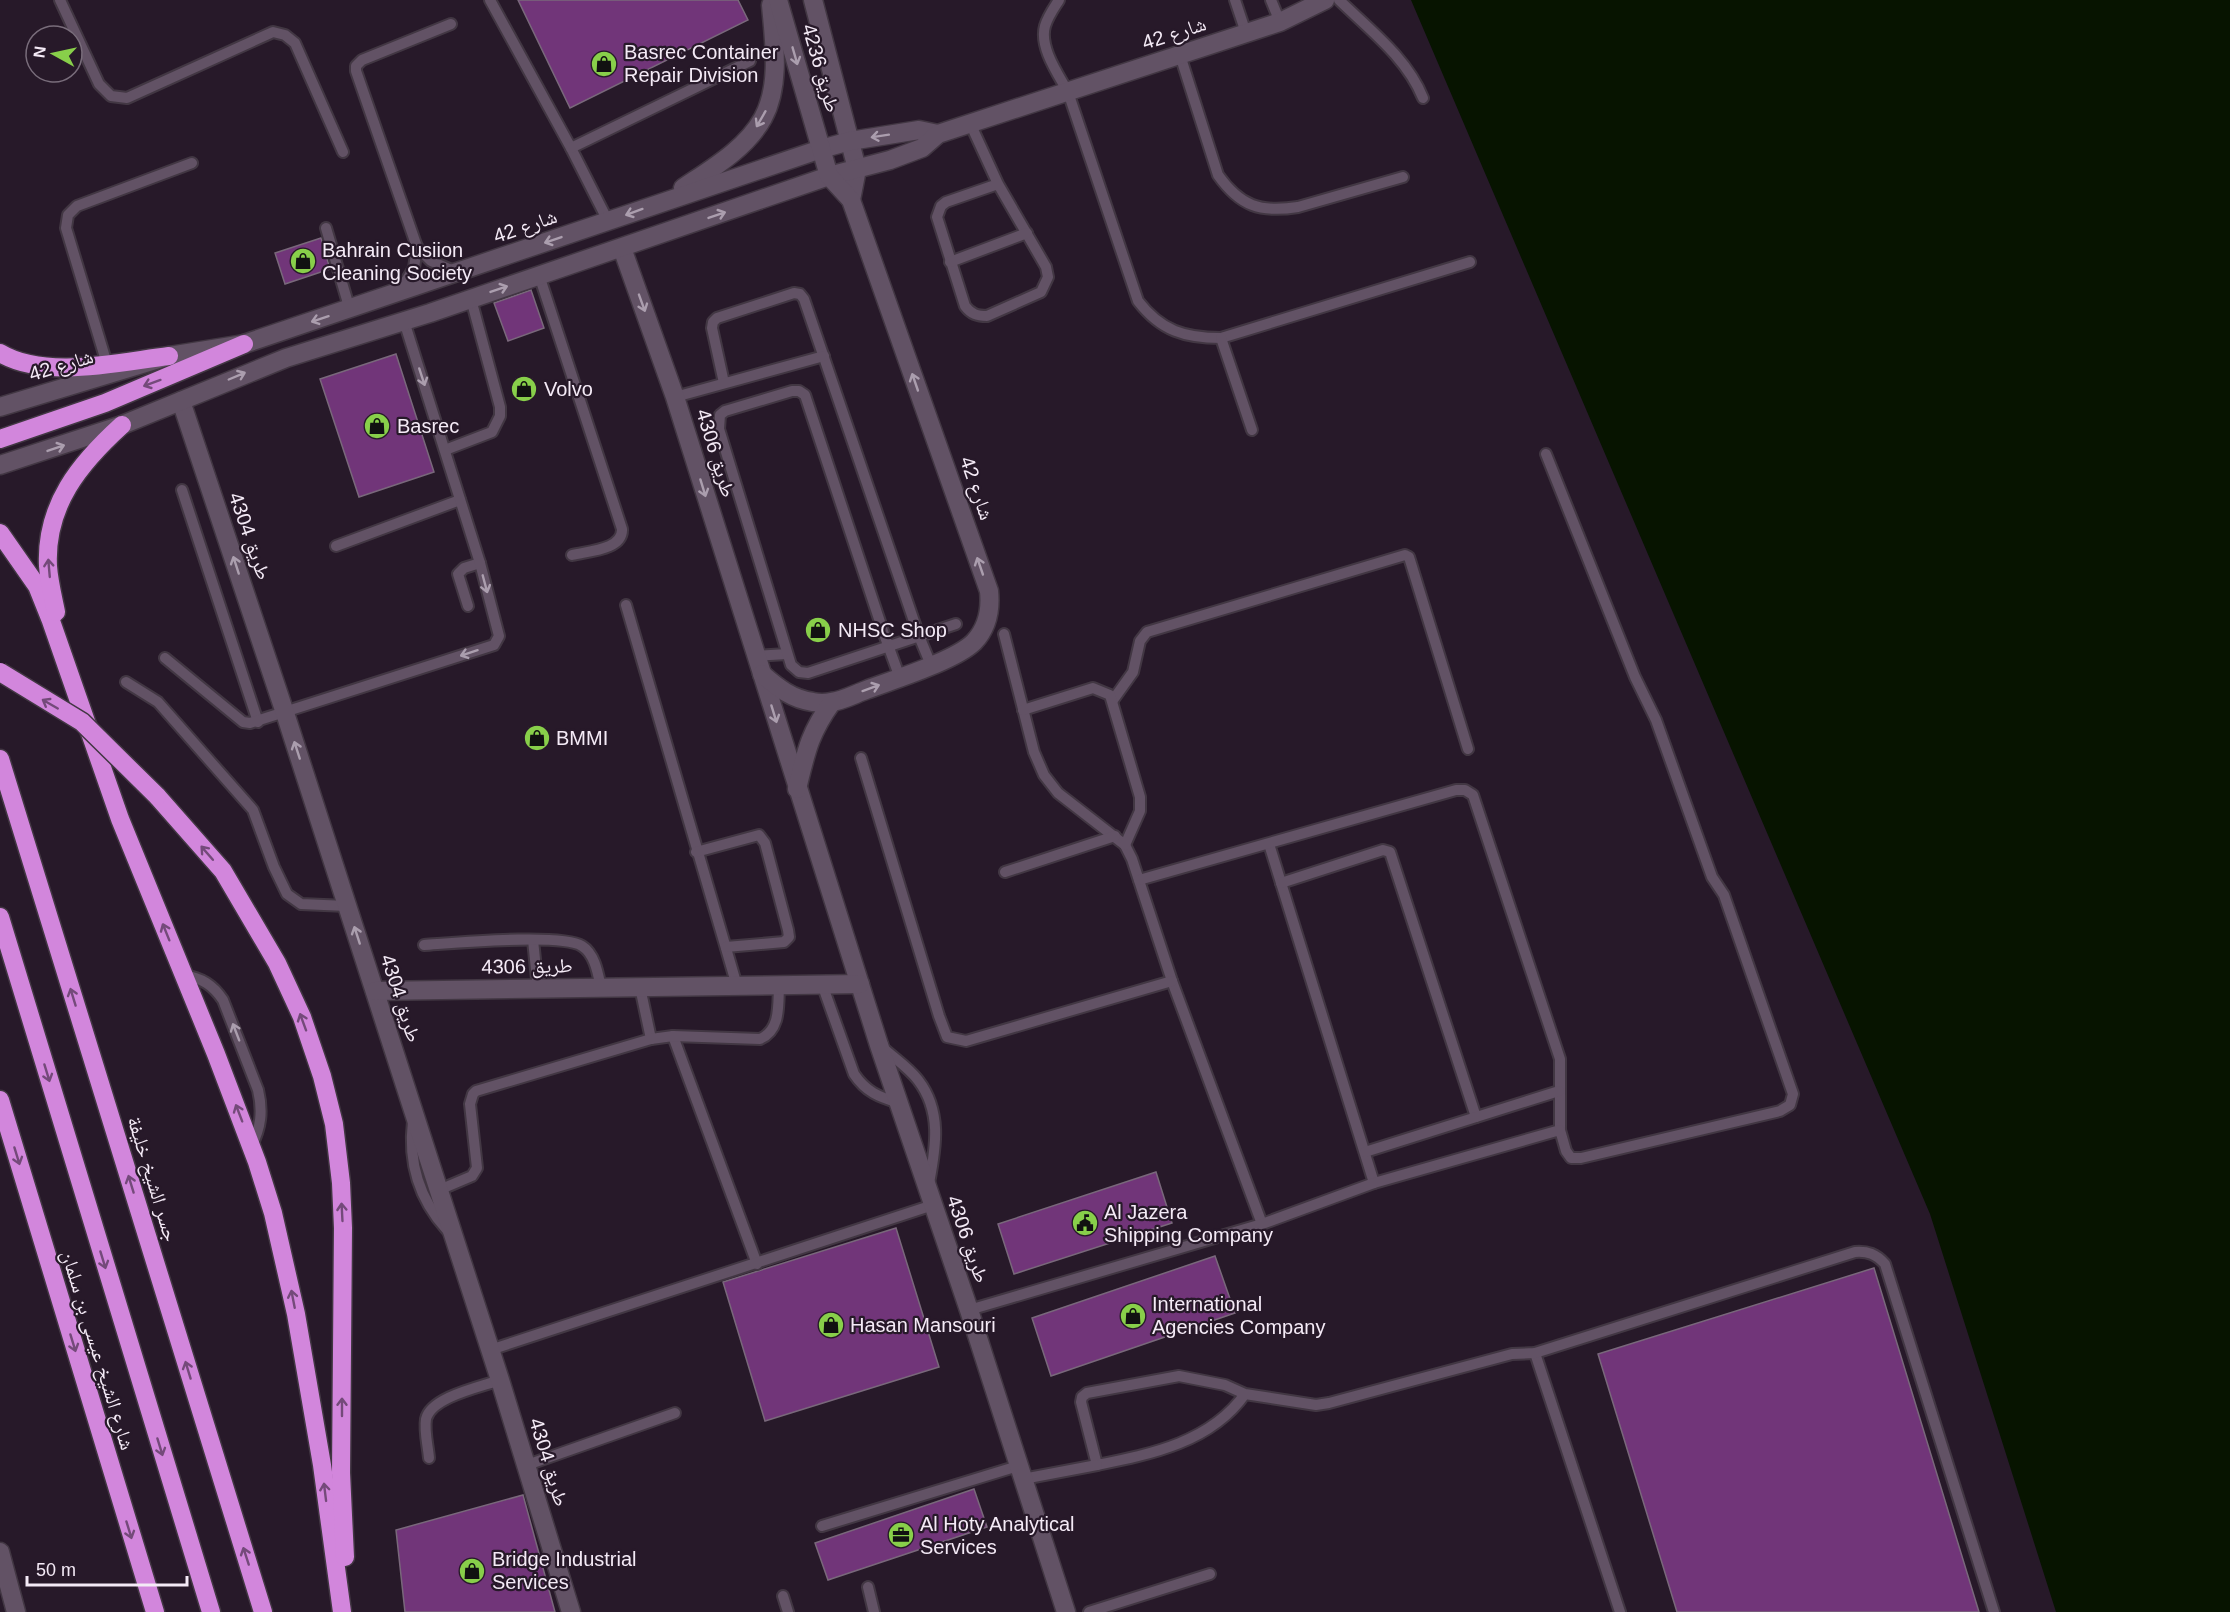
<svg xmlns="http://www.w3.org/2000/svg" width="2230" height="1612" viewBox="0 0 2230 1612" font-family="Helvetica,'Noto Naskh Arabic',sans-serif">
	<rect width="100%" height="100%" fill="#271929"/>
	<!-- water -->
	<polygon fill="#071400" points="1411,0 2230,0 2230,1612 2056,1612 1930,1214"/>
	<!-- building -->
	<g fill="#713579" stroke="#79687b" stroke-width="1.5">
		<polygon points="518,0 738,0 748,20 570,108"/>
		<polygon points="321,238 330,269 285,284 275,253"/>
		<polygon points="531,290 544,328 508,341 494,303"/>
		<polygon points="396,354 434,472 359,497 320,379"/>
		<polygon points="1156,1172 1172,1223 1014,1274 998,1224"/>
		<polygon points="896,1228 939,1367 765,1421 723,1282"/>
		<polygon points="1215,1256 1235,1313 1051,1376 1032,1318"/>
		<polygon points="1874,1268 1979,1612 1677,1612 1598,1354"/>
		<polygon points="974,1489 987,1527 828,1580 815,1543"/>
		<polygon points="523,1495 555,1612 405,1612 396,1530"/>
	</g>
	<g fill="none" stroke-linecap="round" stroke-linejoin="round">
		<!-- service casing -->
		<g stroke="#423743" stroke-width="14">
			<g id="service">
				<polyline points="60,0 99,84 111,96 127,98 273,32 285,35 295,43 343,152"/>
				<polyline points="490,0 571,148 608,221"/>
				<path d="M1059 0C1054 8 1048 16 1045 26 1039 47 1058 74 1068 92L1138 301C1161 331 1185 338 1221 338L1470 262"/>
				<polyline points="1235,0 1246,33"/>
				<polyline points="1271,0 1280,22"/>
				<path d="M1339 0C1370 30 1407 58 1423 98"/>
				<path d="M1180 55 1218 175C1240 206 1260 213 1298 207L1403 177"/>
				<path d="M970 123 998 184 1046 267 1048 277 1041 292 987 316C977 316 971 314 965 306L937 217 941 206 946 202 998 184"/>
				<polyline points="571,148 750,61"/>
				<polyline points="326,228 350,310"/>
				<polyline points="417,247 431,261 456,272"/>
				<polyline points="950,262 1027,233"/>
				<path d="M539 275 622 529C623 550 588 551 572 555"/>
				<polyline points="401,289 414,268 417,247 356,71 356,66 362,60 451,24"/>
				<polyline points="1221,338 1252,430"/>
				<polyline points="107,364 66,228 68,215 77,206 192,163"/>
				<polyline points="724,383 712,328 713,322 717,318 794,293 800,294 804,299 919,636 931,665"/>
				<polyline points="675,397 824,356"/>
				<polyline points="445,450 492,432 500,416 500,407 471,299"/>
				<polyline points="182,490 258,722"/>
				<polyline points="336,546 460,500"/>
				<polyline points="626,605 737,986"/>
				<polyline points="468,606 458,574 464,568 480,563"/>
				<polyline points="1004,634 1034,752 1044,775 1058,793 1125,845 1132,859 1172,981 1262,1224"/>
				<polyline points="755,656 787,654"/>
				<polyline points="165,658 243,722 250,723 494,645 499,636 480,563 404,321"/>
				<polyline points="900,678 884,634 805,395 799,391 792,391 725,411 720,415 719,429 791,665 799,672 808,673 956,624"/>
				<polyline points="126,682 158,702 253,810 274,867 287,894 301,904 347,906"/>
				<polyline points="1113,700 1133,672 1140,641 1147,632 1405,555 1409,557 1468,749"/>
				<polyline points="1023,710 1093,688 1110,695 1140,797 1140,811 1125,845"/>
				<polyline points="861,758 939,1016 947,1037 966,1041 1172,981"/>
				<polyline points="1269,844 1374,1183"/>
				<polyline points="696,852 759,835 765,843 788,930 789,937 784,942 726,947"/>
				<polyline points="1005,872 1115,836"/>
				<polyline points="1139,880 1456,790 1465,790 1473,795 1560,1059 1560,1130"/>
				<polyline points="1281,883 1383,850 1390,852 1476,1117"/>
				<polyline points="533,940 538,989"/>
				<path d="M424 945C454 943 561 933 582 946 595 954 598 974 601 988"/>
				<path d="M183 975C202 978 213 985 223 1000L258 1090C263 1111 261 1128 251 1147"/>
				<path d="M822 984 854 1074C866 1092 879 1097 899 1103"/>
				<polyline points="640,987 651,1039"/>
				<polyline points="673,1036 757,1264"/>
				<path d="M883 1048C894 1058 909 1068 918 1080 942 1111 936 1147 929 1183"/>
				<path d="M413 1121C408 1162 419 1199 447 1230"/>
				<polyline points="1365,1152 1559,1091"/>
				<path d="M439 1190 472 1176 477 1168 470 1104 473 1094 476 1091 651 1039 673 1036 760 1039C781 1030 778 1005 779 985"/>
				<polyline points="969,1310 1262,1224 1374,1183 1560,1130 1566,1151 1571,1158 1581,1158 1780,1111 1790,1105 1793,1094 1724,895 1712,877 1656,720 1635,677 1546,454"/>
				<polyline points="490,1350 933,1205"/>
				<polyline points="1535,1353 1620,1612"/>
				<path d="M1245 1394C1211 1442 1152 1454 1097 1465L1081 1402 1082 1397 1087 1393 1179 1376 1225 1385 1245 1394 1316 1405 1329 1403 1512 1354 1535 1353 1855 1252C1868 1251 1876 1254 1885 1264L1994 1612"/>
				<path d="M429 1458C428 1446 424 1431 426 1419 431 1397 480 1387 500 1380"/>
				<polyline points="527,1465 675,1413"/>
				<polyline points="1023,1479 1097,1465"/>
				<polyline points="822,1526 1018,1466"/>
				<polyline points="868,1587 874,1612"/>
				<polyline points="783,1596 788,1612"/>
				<polyline points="1089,1612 1210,1574"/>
			</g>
		</g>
		<!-- minor casing -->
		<g stroke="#423743" stroke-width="21">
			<g id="minor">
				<polyline points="813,0 857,169 851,200"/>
				<path d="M683 188C711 169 746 149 763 118 781 85 774 40 771 5"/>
				<polyline points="622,248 675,397 879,1045 969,1310 1066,1612"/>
				<polyline points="181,401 285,713 500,1380 571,1612"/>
				<polyline points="0,407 169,356 244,344 821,149 850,141 919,130 938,134"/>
				<polyline points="0,465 122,425 286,358 430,313 829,176 890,160 922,148 938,134 1280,22 1325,0"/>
				<path d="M762 674C778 688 792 699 813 702 818 703 826 703 831 702 842 701 855 694 866 690 892 680 955 661 974 642 987 628 991 610 989 591L851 200 829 176 778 0"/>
				<path d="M797 789C806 752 809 734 832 702"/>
				<polyline points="375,991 860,984"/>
				<polyline points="0,1552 16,1612"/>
			</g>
		</g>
		<!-- motorway casing -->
		<g stroke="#423743" stroke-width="21">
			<g id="motorway">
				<path d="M0 353C45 380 119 362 169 356"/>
				<polyline points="0,439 105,403 244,344"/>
				<polyline points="0,533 37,586 51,621 120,819 216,1054 257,1162 273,1213 296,1314 322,1465 342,1612"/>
				<path d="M56 612C53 597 49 581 48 566 45 505 80 463 122 425"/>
				<polyline points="0,759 263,1612"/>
				<polyline points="157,796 223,871 277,963 302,1017 322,1076 334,1124 341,1183 343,1228 341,1473 345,1557"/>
				<polyline points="0,917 211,1612"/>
				<polyline points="0,1100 155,1612"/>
			</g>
		</g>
		<!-- service -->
		<use href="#service" stroke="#625265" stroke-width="10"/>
		<!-- minor -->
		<use href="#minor" stroke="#625265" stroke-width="18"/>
		<!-- motorway -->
		<use href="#motorway" stroke="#d286dc" stroke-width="18"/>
		<!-- motorway-bridge casing -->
		<g stroke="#423743" stroke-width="21" stroke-linecap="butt">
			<polyline id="motorway-bridge" points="0,672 82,722 157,796"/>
		</g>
		<!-- motorway-bridge -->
		<use href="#motorway-bridge" stroke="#d286dc" stroke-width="18"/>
	</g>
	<!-- one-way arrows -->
	<defs><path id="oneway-shaft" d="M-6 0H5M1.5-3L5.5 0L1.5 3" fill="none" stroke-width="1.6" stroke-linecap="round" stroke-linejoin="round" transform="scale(1.5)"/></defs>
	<g stroke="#ab9eae">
		<use href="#oneway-shaft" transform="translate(795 56) rotate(74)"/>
		<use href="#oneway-shaft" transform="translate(761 119) rotate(120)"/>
		<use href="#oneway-shaft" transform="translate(880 136) rotate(171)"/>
		<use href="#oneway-shaft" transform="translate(634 212) rotate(160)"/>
		<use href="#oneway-shaft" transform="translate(717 215) rotate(-19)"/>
		<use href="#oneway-shaft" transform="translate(553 240) rotate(161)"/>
		<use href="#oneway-shaft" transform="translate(499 289) rotate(-19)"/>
		<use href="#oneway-shaft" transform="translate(642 303) rotate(70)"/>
		<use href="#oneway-shaft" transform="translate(320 319) rotate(162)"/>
		<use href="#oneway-shaft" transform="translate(237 376) rotate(-23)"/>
		<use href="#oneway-shaft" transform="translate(422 377) rotate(72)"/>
		<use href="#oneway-shaft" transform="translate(915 382) rotate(-109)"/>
		<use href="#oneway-shaft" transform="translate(56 448) rotate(-19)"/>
		<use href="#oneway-shaft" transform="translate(703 488) rotate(73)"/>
		<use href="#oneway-shaft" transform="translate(236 565) rotate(-108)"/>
		<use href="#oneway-shaft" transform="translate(980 566) rotate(-109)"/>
		<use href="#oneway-shaft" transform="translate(485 584) rotate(75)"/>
		<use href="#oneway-shaft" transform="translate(469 653) rotate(162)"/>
		<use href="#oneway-shaft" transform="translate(871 688) rotate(-20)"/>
		<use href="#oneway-shaft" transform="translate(774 714) rotate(73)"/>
		<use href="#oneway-shaft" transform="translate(297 750) rotate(-108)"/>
		<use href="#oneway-shaft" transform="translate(357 935) rotate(-108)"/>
		<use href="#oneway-shaft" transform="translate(236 1032) rotate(-111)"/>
	</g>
	<g stroke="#744a7a">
		<use href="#oneway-shaft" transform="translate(152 383) rotate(160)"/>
		<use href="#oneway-shaft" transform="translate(49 568) rotate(-95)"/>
		<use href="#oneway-shaft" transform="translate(50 704) rotate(-150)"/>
		<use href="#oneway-shaft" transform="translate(207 853) rotate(-131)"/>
		<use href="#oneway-shaft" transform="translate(166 932) rotate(-112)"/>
		<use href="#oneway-shaft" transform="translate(73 997) rotate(-107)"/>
		<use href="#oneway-shaft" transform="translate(303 1022) rotate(-110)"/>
		<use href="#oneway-shaft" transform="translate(47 1073) rotate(73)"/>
		<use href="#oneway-shaft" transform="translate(239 1113) rotate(-111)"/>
		<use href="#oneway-shaft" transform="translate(17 1156) rotate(73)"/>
		<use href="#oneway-shaft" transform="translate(131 1184) rotate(-107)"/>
		<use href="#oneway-shaft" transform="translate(342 1212) rotate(-93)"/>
		<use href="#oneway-shaft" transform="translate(103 1260) rotate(73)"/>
		<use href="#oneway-shaft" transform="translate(293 1299) rotate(-101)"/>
		<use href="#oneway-shaft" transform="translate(73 1343) rotate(73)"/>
		<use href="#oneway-shaft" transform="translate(188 1370) rotate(-107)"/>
		<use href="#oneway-shaft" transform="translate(342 1407) rotate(-90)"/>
		<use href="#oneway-shaft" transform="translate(160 1447) rotate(73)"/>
		<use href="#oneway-shaft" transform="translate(325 1492) rotate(-97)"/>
		<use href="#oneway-shaft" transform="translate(129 1530) rotate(73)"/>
		<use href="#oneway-shaft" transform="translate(246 1556) rotate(-108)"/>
	</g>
	<!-- icons -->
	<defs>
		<g id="shop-disc" transform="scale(1.35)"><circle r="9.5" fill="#88cf4a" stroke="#271929"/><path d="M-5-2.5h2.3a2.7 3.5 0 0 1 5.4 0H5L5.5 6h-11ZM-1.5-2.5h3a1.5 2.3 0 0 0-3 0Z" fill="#111"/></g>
		<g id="civic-disc" transform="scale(1.35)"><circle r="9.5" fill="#88cf4a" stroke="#271929"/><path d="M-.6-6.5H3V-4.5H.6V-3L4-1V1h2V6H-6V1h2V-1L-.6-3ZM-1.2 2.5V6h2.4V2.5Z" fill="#111"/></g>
		<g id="office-disc" transform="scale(1.35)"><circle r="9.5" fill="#88cf4a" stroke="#271929"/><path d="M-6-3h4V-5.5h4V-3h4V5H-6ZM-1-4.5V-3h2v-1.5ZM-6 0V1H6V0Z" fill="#111"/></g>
	</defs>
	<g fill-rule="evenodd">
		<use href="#shop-disc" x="604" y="64"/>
		<use href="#shop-disc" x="303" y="261"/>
		<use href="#shop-disc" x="524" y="389"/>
		<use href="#shop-disc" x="377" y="426"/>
		<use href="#shop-disc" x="818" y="630"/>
		<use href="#shop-disc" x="537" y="738"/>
		<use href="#civic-disc" x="1085" y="1223"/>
		<use href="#shop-disc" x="1133" y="1316"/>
		<use href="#shop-disc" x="831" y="1325"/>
		<use href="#office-disc" x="901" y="1535"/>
		<use href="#shop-disc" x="472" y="1571"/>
	</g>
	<g text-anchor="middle" stroke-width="4.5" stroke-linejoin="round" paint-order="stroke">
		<!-- street labels -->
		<g font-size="20" fill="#f4eaf6" stroke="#271929">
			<text transform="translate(1174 33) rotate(-18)" y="7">شارع 42</text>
			<text transform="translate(821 68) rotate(74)" y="7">طريق 4236</text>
			<text transform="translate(525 226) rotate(-19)" y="7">شارع 42</text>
			<text transform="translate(61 365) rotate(-17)" y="7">شارع 42</text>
			<text transform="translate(716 453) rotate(73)" y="7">طريق 4306</text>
			<text transform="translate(977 488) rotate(71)" y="7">شارع 42</text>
			<text transform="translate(250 536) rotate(71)" y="7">طريق 4304</text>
			<text transform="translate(527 966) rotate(-1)" y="7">طريق 4306</text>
			<text transform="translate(401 998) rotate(72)" y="7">طريق 4304</text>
			<text transform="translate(153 1179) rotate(73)" y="7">جسر الشيخ خليفة</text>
			<text transform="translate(968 1239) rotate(71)" y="7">طريق 4306</text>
			<text transform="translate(98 1350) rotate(73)" y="7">شارع الشيخ عيسى بن سلمان</text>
			<text transform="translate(549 1462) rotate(73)" y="7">طريق 4304</text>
		</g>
		<!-- poi labels -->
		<g font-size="20" fill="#f4eaf6" stroke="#271929" text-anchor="start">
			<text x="624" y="59">Basrec Container<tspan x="624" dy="23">Repair Division</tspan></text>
			<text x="322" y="257">Bahrain Cusiion<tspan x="322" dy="23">Cleaning Society</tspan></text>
			<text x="544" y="396">Volvo</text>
			<text x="397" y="433">Basrec</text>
			<text x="838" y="637">NHSC Shop</text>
			<text x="556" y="745">BMMI</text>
			<text x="1104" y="1219">Al Jazera<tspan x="1104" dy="23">Shipping Company</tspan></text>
			<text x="1152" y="1311">International<tspan x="1152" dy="23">Agencies Company</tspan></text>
			<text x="850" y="1332">Hasan Mansouri</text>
			<text x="920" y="1531">Al Hoty Analytical<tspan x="920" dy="23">Services</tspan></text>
			<text x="492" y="1566">Bridge Industrial<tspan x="492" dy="23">Services</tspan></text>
		</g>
	</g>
	<!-- north arrow -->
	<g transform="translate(54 54) rotate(278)"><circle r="28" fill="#271929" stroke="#796d7b" stroke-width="1.5"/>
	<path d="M0-4.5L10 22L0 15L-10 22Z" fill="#88cf4a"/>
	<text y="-9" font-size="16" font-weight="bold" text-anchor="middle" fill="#f4eaf6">N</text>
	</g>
	<!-- scale -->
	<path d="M27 1576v9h160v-9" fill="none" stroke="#f4eaf6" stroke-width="3"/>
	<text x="36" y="1576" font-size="18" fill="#f4eaf6" stroke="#271929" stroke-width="4.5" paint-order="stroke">50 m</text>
</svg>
